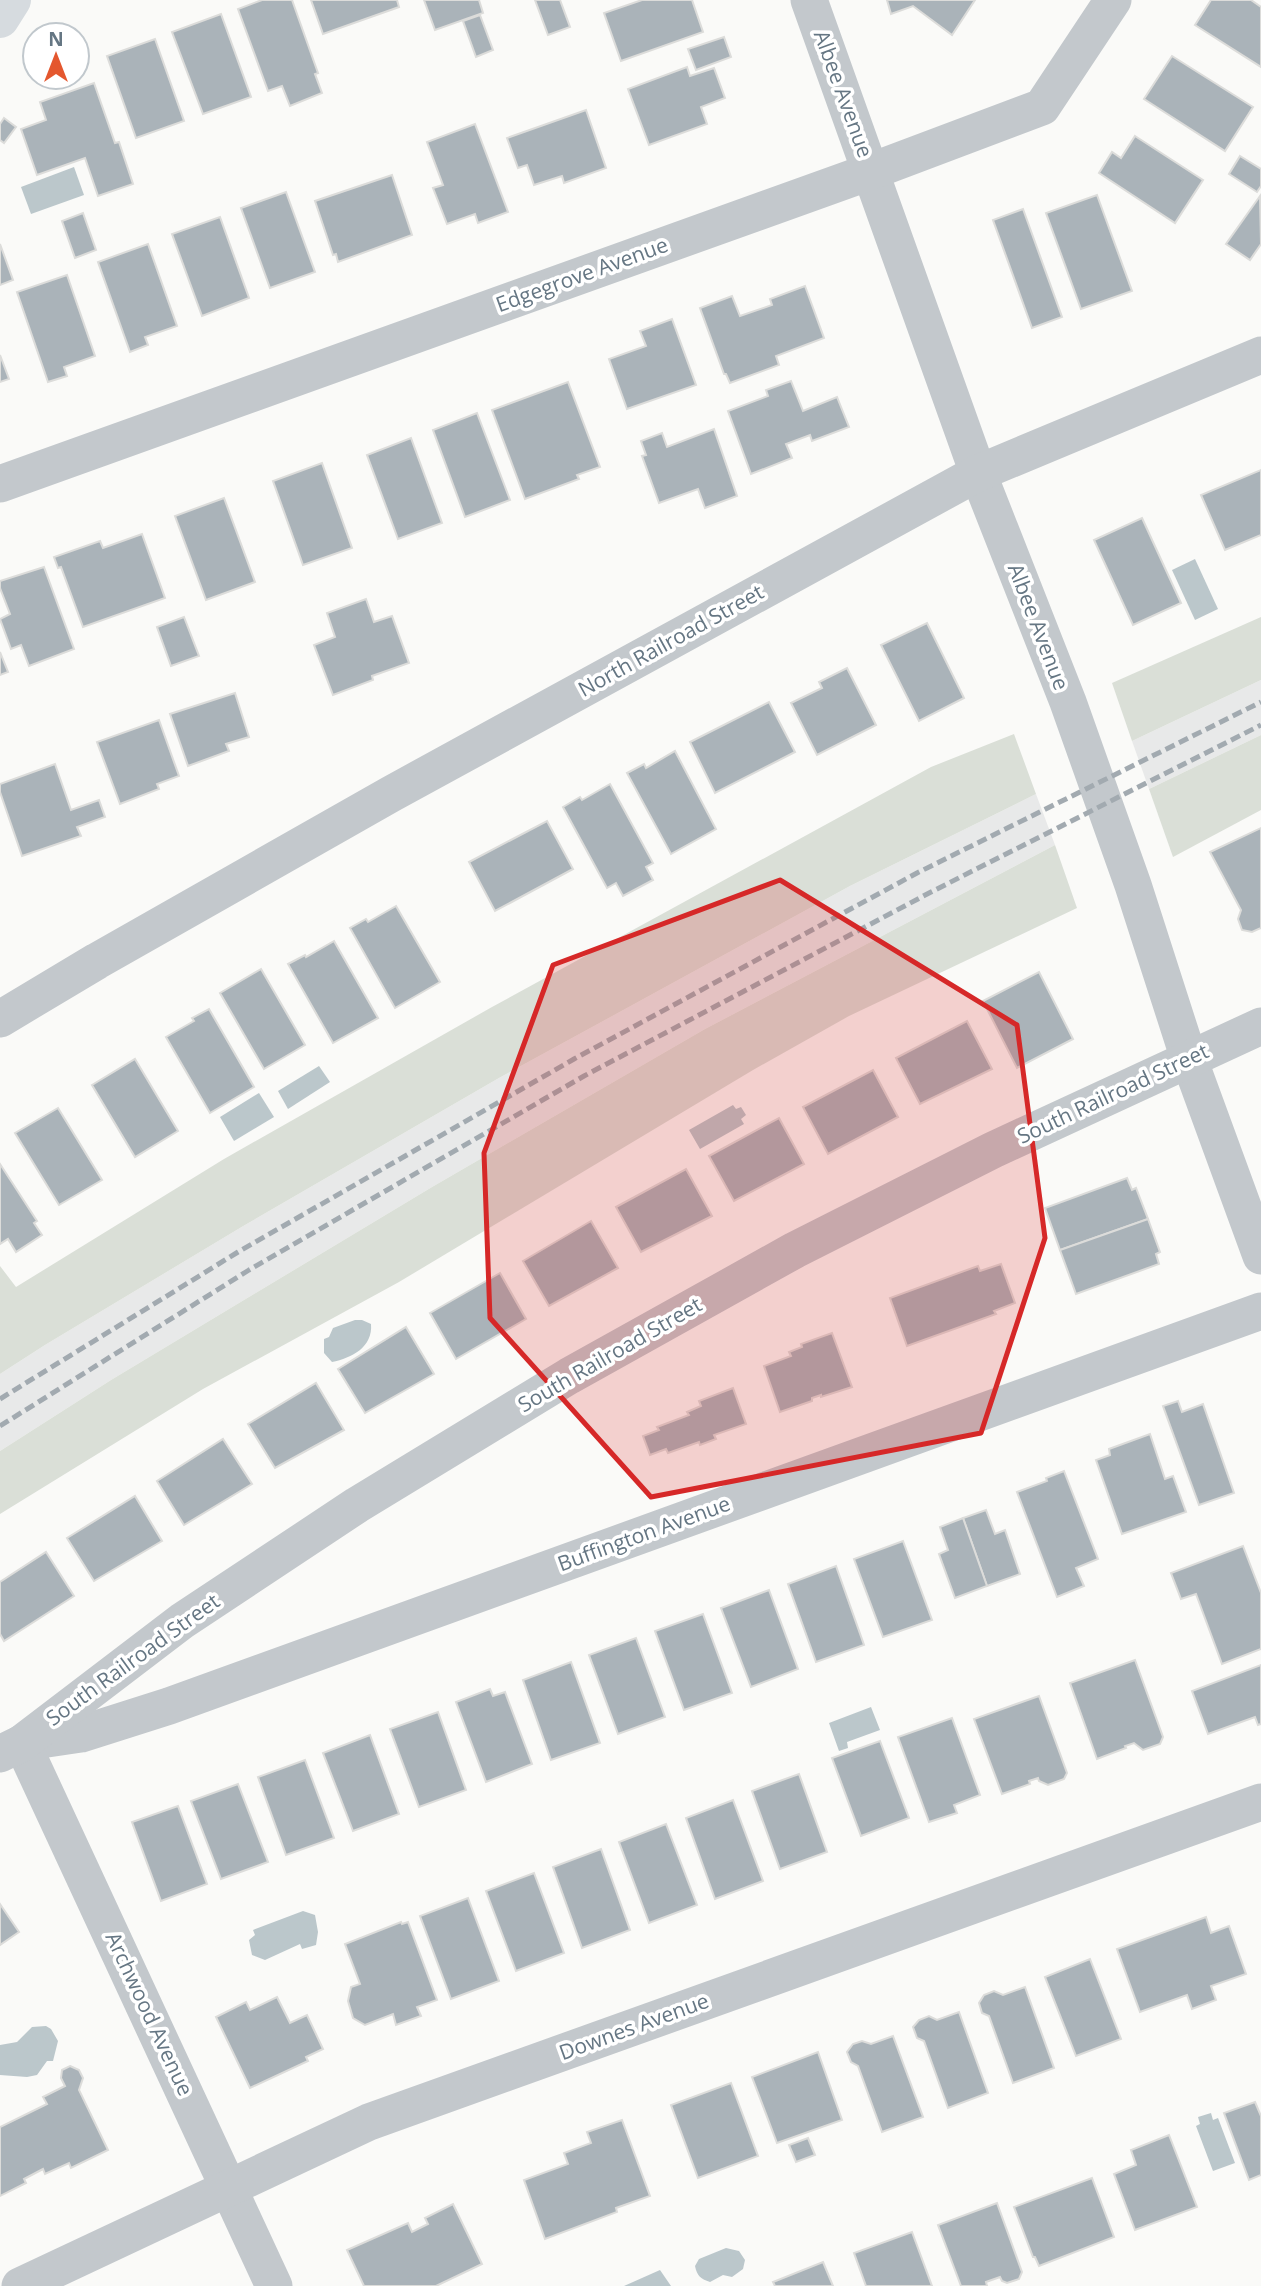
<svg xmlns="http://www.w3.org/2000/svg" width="1261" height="2286" viewBox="0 0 1261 2286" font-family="'Open Sans',sans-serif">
	<rect width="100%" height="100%" fill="#fafaf8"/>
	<!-- built -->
	<g fill="#e8e9e9">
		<polygon points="1261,680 1261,735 1149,789 1132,741"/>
		<polygon points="1036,794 1055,845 705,1029 432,1187 111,1380 0,1451 0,1374 45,1345 245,1225 499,1078 850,886"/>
	</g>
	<!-- green -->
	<g fill="#dadfd7">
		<polygon points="1261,617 1261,680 1132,741 1112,683"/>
		<polygon points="1014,734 1036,794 850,886 499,1078 245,1225 45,1345 0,1374 0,1266 16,1287 224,1159 492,1007 931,767"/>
		<polygon points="1261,735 1261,810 1173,857 1149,789"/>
		<polygon points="1055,845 1077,908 849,1016 753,1070 399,1282 203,1389 0,1514 0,1451 111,1380 432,1187 705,1029"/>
	</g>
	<!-- water -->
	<g fill="#bbc7cb">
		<polygon points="74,167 84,195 31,214 21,187"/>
		<polygon points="1195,559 1218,609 1195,620 1172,570"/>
		<polygon points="319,1066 330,1082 288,1109 278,1091"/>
		<polygon points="259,1093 274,1117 234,1141 220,1117"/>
		<polygon points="733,1105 736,1109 741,1107 746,1115 741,1119 744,1124 700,1149 689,1130"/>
		<path d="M355 1320H362L371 1324C373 1347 352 1358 332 1362L324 1353V1339L329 1337 333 1328Z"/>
		<polygon points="871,1707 880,1730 847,1742 848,1748 839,1751 829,1723"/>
		<polygon points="303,1911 315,1915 318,1932 316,1945 302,1949 300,1944 265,1960 252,1955 249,1940 255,1935 253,1930"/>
		<polygon points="46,2026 51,2029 58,2041 53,2061 47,2061 37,2075 27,2077 0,2075 0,2045 17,2042 32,2027"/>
		<polygon points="1211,2113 1213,2120 1218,2118 1235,2163 1213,2171 1196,2126 1200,2124 1198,2117"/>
		<path d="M726 2248 739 2251 745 2260 743 2269 732 2277 723 2275 710 2282C701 2279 697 2276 695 2266L699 2259Z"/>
		<polygon points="660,2270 671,2286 624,2286"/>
	</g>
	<!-- building -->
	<g fill="#aab3b9" stroke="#dcdcda" stroke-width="2">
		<polygon points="262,0 292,0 318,73 315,74 322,93 290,106 282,86 268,91 238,9"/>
		<polygon points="311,0 397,0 399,7 323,34"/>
		<polygon points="424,0 479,0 483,13 435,30"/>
		<polygon points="535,0 560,0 570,27 548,35"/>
		<polygon points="642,0 692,0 703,32 621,61 604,13"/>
		<polygon points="887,0 975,0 952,35 913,6 891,14"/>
		<polygon points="1211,0 1251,0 1261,7 1261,67 1195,25"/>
		<polygon points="221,14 251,97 203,114 172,32"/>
		<polygon points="480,15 493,50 476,57 463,21"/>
		<polygon points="724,37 731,57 696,70 688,49"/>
		<polygon points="155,39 184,121 136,138 107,56"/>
		<polygon points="1172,56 1253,107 1225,151 1144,99"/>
		<polygon points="687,67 690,76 714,68 725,98 701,107 707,124 649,145 628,89"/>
		<polygon points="94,83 115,143 119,142 133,184 98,196 85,158 37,175 21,129 46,120 40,102"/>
		<polygon points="586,110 606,168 564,183 562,176 534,185 527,165 518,168 507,138"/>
		<polygon points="4,118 16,127 4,143 0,140 0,124"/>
		<polygon points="475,124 508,212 478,223 475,214 447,224 433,188 443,185 427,142"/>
		<polygon points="1135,136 1203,180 1175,223 1099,173 1112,152 1121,158"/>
		<polygon points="1240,156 1261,169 1261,186 1257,192 1229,174"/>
		<polygon points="392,175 412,235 338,262 336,254 333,255 315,201"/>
		<polygon points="286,192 315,272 270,288 241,208"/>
		<polygon points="1097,195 1132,291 1081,309 1046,213"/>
		<polygon points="1260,196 1261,244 1250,260 1226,244"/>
		<polygon points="1023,209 1062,317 1032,328 993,220"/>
		<polygon points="83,213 96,250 75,258 62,221"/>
		<polygon points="220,217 249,298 202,316 172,234"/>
		<polygon points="0,244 13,280 0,285"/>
		<polygon points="148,244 177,326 145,337 148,345 130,352 98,262"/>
		<polygon points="67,275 95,356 64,367 67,376 48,382 17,292"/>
		<polygon points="805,286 824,338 776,356 779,365 730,383 726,374 724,374 700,308 732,296 740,316 772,305 770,299"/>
		<polygon points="672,319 696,385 627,409 609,359 646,346 640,331"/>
		<polygon points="0,355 9,379 0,382"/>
		<polygon points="791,381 803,411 837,397 849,427 812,441 810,435 786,444 792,458 751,474 728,411 768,396 766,390"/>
		<polygon points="568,382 600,467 577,475 579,479 525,499 492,410"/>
		<polygon points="477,413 510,500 465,517 433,430"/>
		<polygon points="714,429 737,496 705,508 698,489 659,503 642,456 646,455 641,441 662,433 667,447"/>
		<polygon points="411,438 442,523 398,539 367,455"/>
		<polygon points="322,463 352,548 303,565 273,481"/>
		<polygon points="1261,470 1261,535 1225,550 1201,495"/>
		<polygon points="224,498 255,582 206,600 175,516"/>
		<polygon points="1142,518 1181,603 1133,625 1094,540"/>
		<polygon points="142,534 165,598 83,627 61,567 58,568 54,557 100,541 103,548"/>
		<polygon points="44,567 74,649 29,666 21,645 11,649 0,619 10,614 0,588 0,581"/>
		<polygon points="366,599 374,622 392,616 409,663 372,676 373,680 333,695 314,645 335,637 327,613"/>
		<polygon points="184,617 199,656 171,666 157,627"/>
		<polygon points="927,623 964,698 919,721 881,645"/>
		<polygon points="0,652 8,672 0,675"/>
		<polygon points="847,668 876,725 817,755 791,703 822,688 819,682"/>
		<polygon points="235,693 249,737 226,744 229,751 188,766 170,714"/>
		<polygon points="769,702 795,752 715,793 690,742"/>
		<polygon points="159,720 179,776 157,784 159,789 120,804 97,742"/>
		<polygon points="675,751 716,829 671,854 627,773 644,764 646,768"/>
		<polygon points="55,764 71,810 99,800 105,817 77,827 81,836 22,856 0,792 0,784"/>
		<polygon points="610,784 653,863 646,867 653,880 623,896 616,883 607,888 563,807 580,797 582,800"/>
		<polygon points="547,821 573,869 495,911 469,862"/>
		<polygon points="1261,828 1261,928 1252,932 1242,930 1238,919 1241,910 1210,852"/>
		<polygon points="396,906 440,982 395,1008 350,928 366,919 368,922"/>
		<polygon points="334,941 378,1018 333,1043 288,964 305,955 306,957"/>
		<polygon points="261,969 305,1045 264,1069 220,993"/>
		<polygon points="1039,972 1073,1039 1017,1068 983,1001"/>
		<polygon points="209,1009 254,1087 210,1113 166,1037 194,1021 192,1018"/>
		<polygon points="967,1021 992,1069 920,1104 896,1058"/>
		<polygon points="135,1059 178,1131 135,1157 92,1085"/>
		<polygon points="873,1070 898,1117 828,1154 803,1107"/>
		<polygon points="58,1108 102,1180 59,1205 15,1133"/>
		<polygon points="779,1118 804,1164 734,1201 709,1156"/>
		<polygon points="0,1164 37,1221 34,1223 42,1235 16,1252 8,1239 0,1244"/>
		<polygon points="686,1169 712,1216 641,1252 616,1207"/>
		<polygon points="1127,1178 1132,1190 1136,1188 1148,1219 1060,1250 1045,1208"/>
		<polygon points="1148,1219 1160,1252 1156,1254 1159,1264 1076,1294 1060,1250"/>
		<polygon points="591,1221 618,1268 549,1306 523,1261"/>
		<polygon points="1001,1264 1015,1303 994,1311 996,1314 907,1346 890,1298 978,1266 980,1271"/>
		<polygon points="500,1273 526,1319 456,1359 430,1313"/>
		<polygon points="406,1327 434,1374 365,1413 338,1369"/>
		<polygon points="832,1333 852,1387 821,1397 821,1395 812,1398 812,1401 780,1412 764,1366 791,1356 789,1352 802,1347 801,1344"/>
		<polygon points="316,1383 344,1430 275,1468 248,1424"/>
		<polygon points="733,1388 746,1424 714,1435 716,1439 700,1445 699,1442 668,1453 666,1449 650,1455 643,1436 659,1430 657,1427 689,1415 687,1412 701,1406 699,1401"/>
		<polygon points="1178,1401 1182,1412 1203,1404 1234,1493 1199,1505 1163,1406"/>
		<polygon points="1150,1434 1165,1479 1173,1476 1186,1512 1122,1534 1096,1460 1110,1455 1109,1449"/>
		<polygon points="223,1439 252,1484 184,1525 157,1481"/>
		<polygon points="1064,1471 1098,1559 1076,1568 1084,1586 1057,1597 1017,1492 1047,1481 1046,1478"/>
		<polygon points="135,1496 162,1541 94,1581 67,1538"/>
		<polygon points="986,1510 995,1534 1005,1530 1020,1574 987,1586 963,1518"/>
		<polygon points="963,1518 987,1586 955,1598 939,1554 948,1550 940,1527"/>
		<polygon points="903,1541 932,1620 883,1637 854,1559"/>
		<polygon points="1243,1546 1261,1593 1261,1649 1222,1664 1196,1594 1181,1599 1171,1573"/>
		<polygon points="46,1552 74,1596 4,1641 0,1634 0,1582"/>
		<polygon points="836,1566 864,1645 816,1662 788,1584"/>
		<polygon points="769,1590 798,1669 751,1687 721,1608"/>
		<polygon points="703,1614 732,1693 684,1710 655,1631"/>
		<polygon points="636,1638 665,1717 618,1734 589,1655"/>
		<polygon points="1135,1660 1163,1737 1160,1744 1143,1750 1134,1743 1125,1746 1126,1748 1097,1759 1070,1683"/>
		<polygon points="571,1662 600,1743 551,1760 523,1680"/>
		<polygon points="1261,1665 1261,1724 1258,1725 1255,1717 1208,1734 1192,1691"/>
		<polygon points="490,1689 493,1696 505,1692 532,1764 486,1782 456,1702"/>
		<polygon points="1039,1696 1067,1773 1064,1779 1048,1785 1039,1781 1038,1778 1029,1781 1030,1784 1002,1794 974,1719"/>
		<polygon points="438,1712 466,1790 419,1807 390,1729"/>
		<polygon points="952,1718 980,1795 954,1805 957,1813 929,1822 898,1737"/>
		<polygon points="370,1735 399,1814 353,1831 323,1753"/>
		<polygon points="880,1741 909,1818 861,1836 832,1758"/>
		<polygon points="305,1760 334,1838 286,1855 258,1777"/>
		<polygon points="799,1774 827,1852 780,1869 752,1791"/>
		<polygon points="238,1784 268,1862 221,1879 191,1801"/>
		<polygon points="733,1800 763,1881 715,1899 686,1818"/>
		<polygon points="178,1806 207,1884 161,1901 132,1822"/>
		<polygon points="666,1824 697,1905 649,1923 619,1842"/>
		<polygon points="601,1849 630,1930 582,1948 553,1867"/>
		<polygon points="534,1873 564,1953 516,1971 486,1891"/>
		<polygon points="468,1898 499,1981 451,1999 420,1916"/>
		<polygon points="0,1904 19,1932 0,1945"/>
		<polygon points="1206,1917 1211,1933 1229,1926 1246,1974 1211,1986 1216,2000 1192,2009 1187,1995 1140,2012 1117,1949"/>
		<polygon points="401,1922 402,1924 408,1922 437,2000 417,2007 421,2016 396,2025 393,2014 365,2025 353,2018 348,2001 351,1987 360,1984 345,1944"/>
		<polygon points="1090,1959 1121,2039 1076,2056 1045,1977"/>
		<polygon points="1025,1987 1054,2068 1013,2083 989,2016 982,2013 979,2003 984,1995 994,1991 1003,1995"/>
		<polygon points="277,1997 290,2023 307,2015 323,2049 306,2057 308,2061 250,2088 216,2017 246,2002 250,2010"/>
		<polygon points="959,2012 988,2093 948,2108 924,2041 917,2038 913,2027 919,2020 929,2016 937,2020"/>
		<polygon points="893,2036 923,2117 882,2132 858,2066 851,2062 847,2052 853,2044 862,2041 871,2044"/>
		<polygon points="818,2052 842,2120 777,2143 752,2077"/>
		<polygon points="70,2066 79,2070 83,2078 79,2090 108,2150 71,2168 69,2163 45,2174 43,2169 24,2179 26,2183 0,2196 0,2127 47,2104 43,2097 65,2086 61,2078 62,2070"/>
		<polygon points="731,2083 758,2156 698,2178 671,2105"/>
		<polygon points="1255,2102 1261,2116 1261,2175 1249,2180 1224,2113"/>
		<polygon points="622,2120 650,2196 616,2208 617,2212 545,2239 524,2180 568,2164 564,2153 591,2143 587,2132"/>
		<polygon points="1169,2135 1197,2207 1135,2230 1114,2174 1136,2165 1131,2150"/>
		<polygon points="808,2138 815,2155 796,2162 789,2145"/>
		<polygon points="1092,2178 1114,2237 1039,2266 1035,2257 1033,2257 1014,2207"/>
		<polygon points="997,2203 1022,2272 1019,2279 1007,2283 1002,2281 1000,2277 986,2282 987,2286 961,2286 938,2225"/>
		<polygon points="453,2204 482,2264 436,2286 364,2286 347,2250 408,2223 412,2232 428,2224 425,2218"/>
		<polygon points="912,2232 932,2286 866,2286 854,2253"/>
		<polygon points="823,2262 833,2286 775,2286 773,2282"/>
	</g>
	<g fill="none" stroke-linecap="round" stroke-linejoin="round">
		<!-- minor -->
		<g stroke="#c3c8cc" stroke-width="37">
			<polyline points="809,0 978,473 1068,702 1133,885 1189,1059 1261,1256"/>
			<polyline points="0,484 872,171 1042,107 1113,0"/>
			<polyline points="0,1019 97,961 391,794 978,473 1261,355"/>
			<polyline points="27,1742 81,1734 169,1706 1261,1311"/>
			<polyline points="22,1743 274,2286"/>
			<polyline points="0,1754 22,1743 182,1621 357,1505 569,1376 795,1250 993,1150 1261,1026"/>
			<polyline points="20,2286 369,2122 1261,1802"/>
		</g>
		<!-- secondary -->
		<polyline stroke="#d6dbdf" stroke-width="38" points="0,19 12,0"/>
		<!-- rail -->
		<g stroke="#a2aab0" stroke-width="5" stroke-dasharray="10 5" stroke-linecap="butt">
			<polyline points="0,1399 238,1252 574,1059 917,873 1261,702"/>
			<polyline points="0,1426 249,1270 584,1076 931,892 1261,725"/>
		</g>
	</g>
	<!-- marked area -->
	<path fill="#d62828" fill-opacity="0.2" stroke="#d62828" stroke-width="5" stroke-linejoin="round" d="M780 880 1017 1025 1045 1238 981 1433 651 1497 490 1318 484 1153 553 965Z"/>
	<g text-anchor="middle" stroke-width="7" stroke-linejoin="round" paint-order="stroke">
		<!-- street labels -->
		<g font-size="21" fill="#657683" stroke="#fff">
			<text transform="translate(843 94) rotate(70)" y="7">Albee Avenue</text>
			<text transform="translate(582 275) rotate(-20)" y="7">Edgegrove Avenue</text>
			<text transform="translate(1038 627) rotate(69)" y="7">Albee Avenue</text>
			<text transform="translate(671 641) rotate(-29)" y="7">North Railroad Street</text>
			<text transform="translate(1113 1094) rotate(-25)" y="7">South Railroad Street</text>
			<text transform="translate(610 1355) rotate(-30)" y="7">South Railroad Street</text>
			<text transform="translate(644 1534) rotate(-20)" y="7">Buffington Avenue</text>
			<text transform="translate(133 1660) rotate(-36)" y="7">South Railroad Street</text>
			<text transform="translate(149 2014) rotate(65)" y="7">Archwood Avenue</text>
			<text transform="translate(634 2027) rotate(-20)" y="7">Downes Avenue</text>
		</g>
	</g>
	<!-- north arrow -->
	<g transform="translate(56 56)"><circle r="33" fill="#ffffff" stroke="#c1c8cd" stroke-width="2"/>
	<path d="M0-5L12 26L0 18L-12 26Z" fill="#e4572e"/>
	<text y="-10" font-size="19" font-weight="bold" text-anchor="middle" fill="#657683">N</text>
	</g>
</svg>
